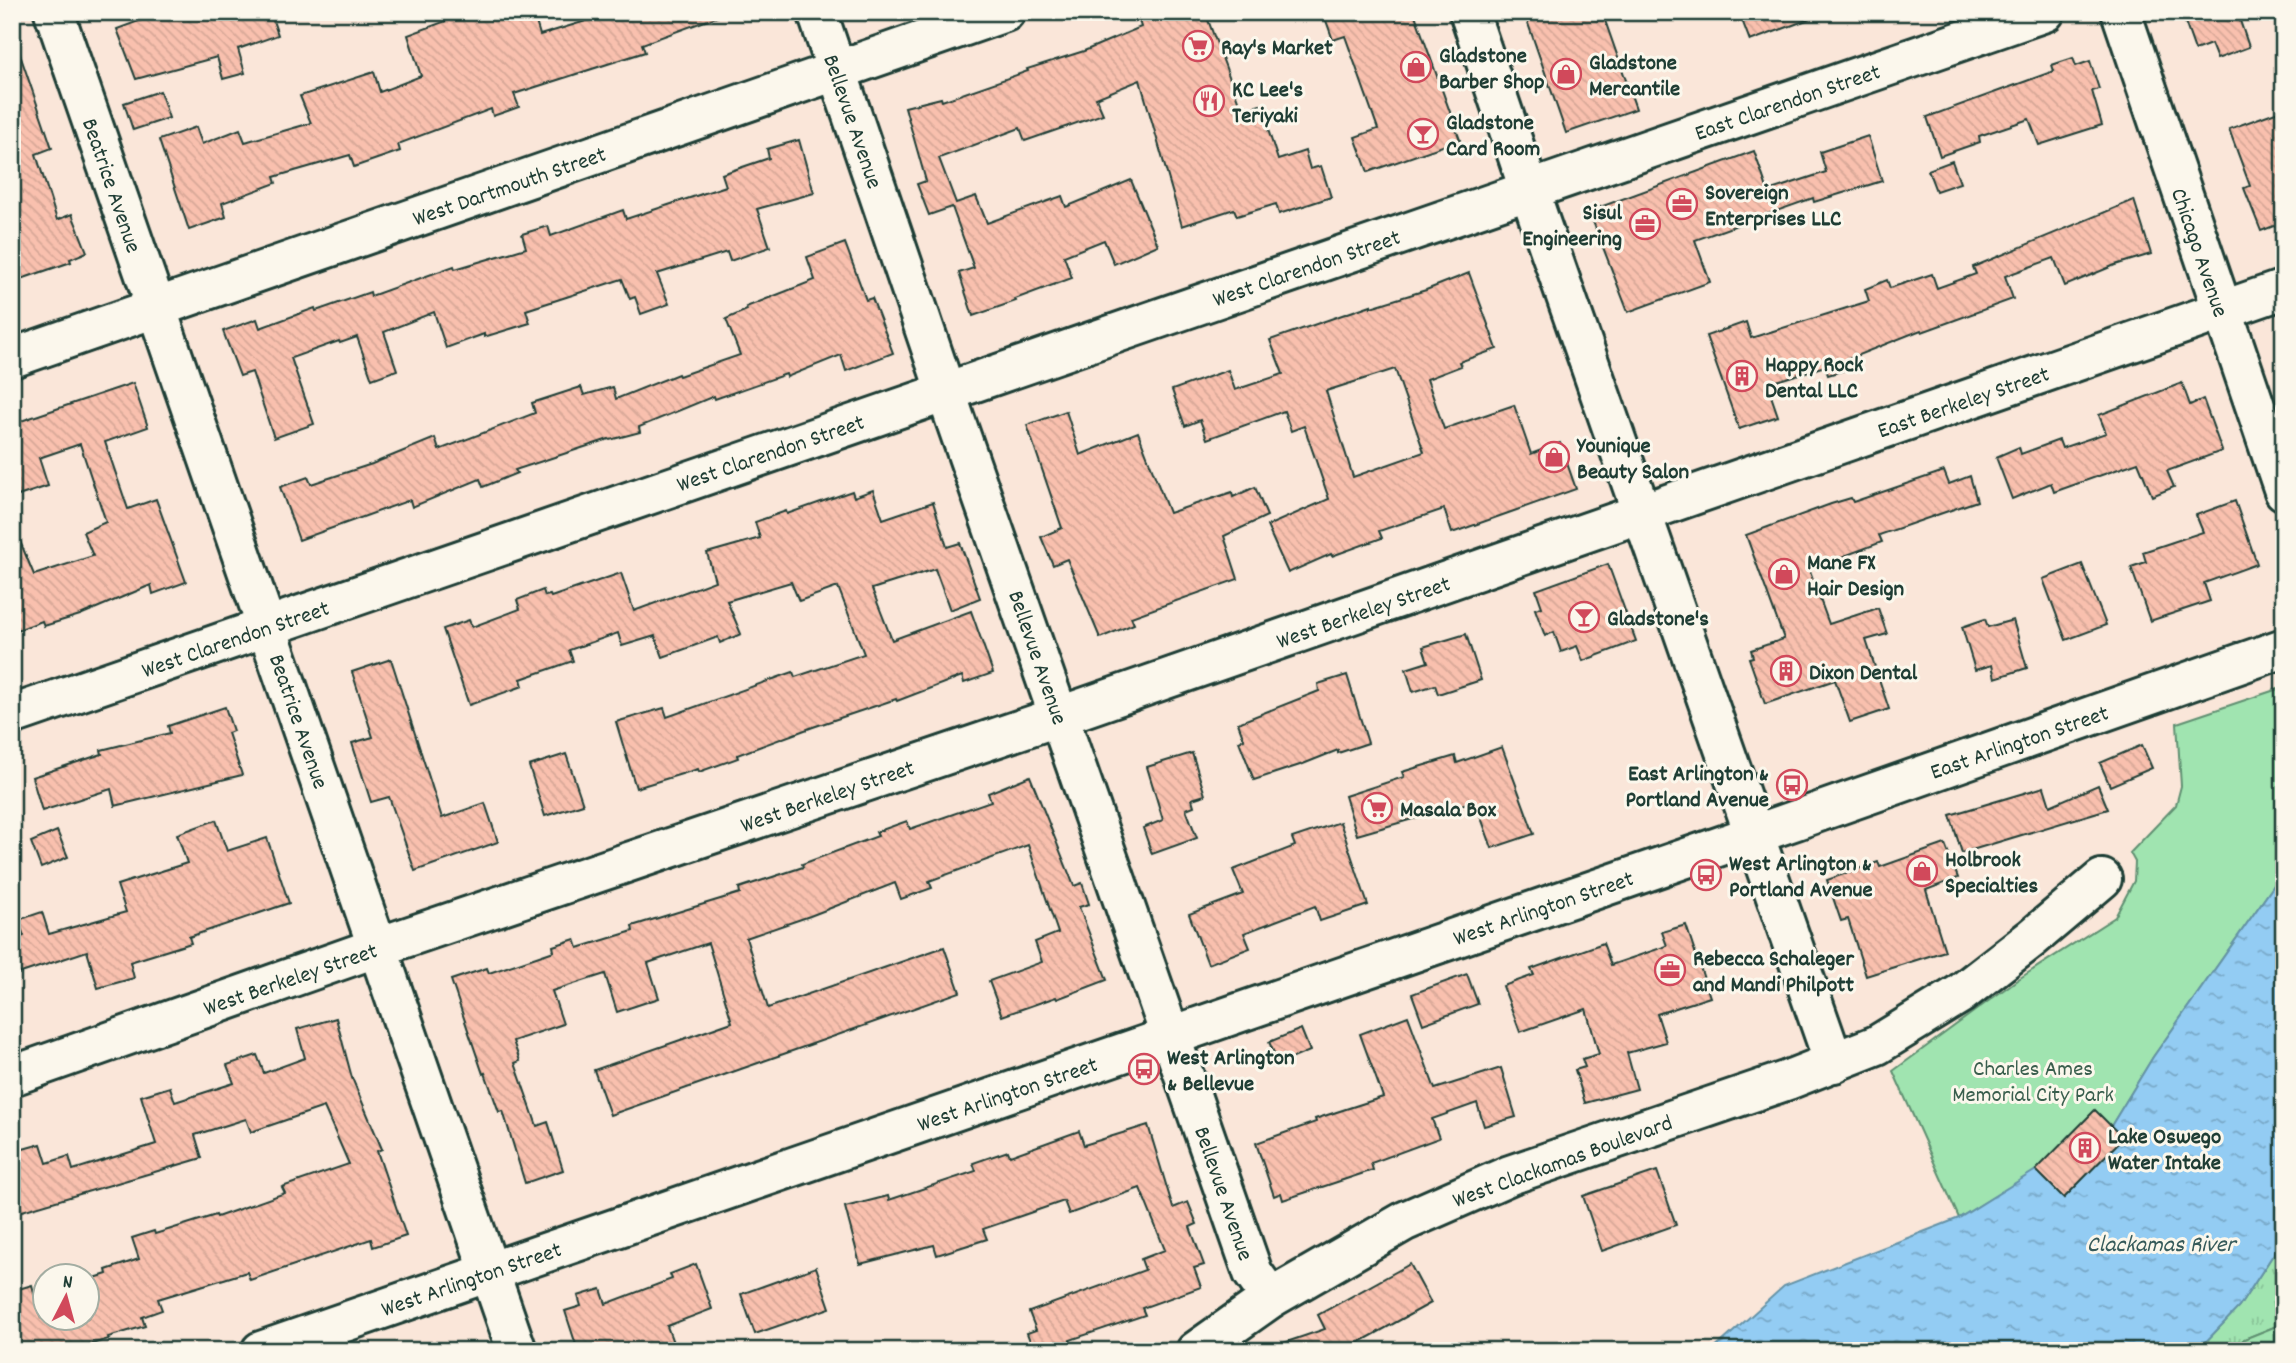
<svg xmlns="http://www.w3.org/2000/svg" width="2296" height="1363" viewBox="0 0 2296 1363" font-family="Dekko,sans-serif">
	<defs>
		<pattern id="grass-tufts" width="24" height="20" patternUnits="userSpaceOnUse" patternTransform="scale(1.75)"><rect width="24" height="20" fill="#a0e4b0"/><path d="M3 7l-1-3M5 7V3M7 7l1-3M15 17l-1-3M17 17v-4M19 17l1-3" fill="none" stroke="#89c498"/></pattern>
		<pattern id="forest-crowns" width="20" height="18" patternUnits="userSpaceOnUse" patternTransform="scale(1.75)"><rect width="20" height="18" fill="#a0e4b0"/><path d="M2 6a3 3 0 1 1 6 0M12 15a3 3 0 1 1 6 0" fill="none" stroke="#89c498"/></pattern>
		<pattern id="water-ripples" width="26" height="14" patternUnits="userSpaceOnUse" patternTransform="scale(1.75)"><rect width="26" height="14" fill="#93ccf3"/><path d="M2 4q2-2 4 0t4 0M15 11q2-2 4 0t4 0" fill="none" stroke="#77a7c6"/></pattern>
		<pattern id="building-back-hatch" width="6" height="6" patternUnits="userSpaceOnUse" patternTransform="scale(1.75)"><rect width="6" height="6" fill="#f9c0ae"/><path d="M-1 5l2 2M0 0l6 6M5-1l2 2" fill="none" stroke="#d5a696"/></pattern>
	</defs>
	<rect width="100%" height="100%" fill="#fae6d9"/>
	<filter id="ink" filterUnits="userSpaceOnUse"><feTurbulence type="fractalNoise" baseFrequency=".0143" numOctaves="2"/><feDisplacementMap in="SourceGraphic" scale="14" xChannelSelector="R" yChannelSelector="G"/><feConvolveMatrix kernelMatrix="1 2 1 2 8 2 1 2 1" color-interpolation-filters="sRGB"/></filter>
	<g filter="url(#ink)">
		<!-- grass -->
		<polygon fill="url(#grass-tufts)" stroke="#609072" stroke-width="2" points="2284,1238 2284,1323 2244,1339 2234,1351 2197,1351 2239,1307"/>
		<!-- forest -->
		<polygon fill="url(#forest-crowns)" stroke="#609072" stroke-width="2" points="2284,1323 2284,1351 2234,1351 2244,1339"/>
		<!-- green -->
		<polygon fill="#a0e4b0" stroke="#609072" stroke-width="2" points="2284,687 2284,871 2153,1057 2111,1126 2123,1138 2064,1198 2036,1171 1959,1218 1893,1071 2017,980 2115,917 2134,881 2135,862 2130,853 2176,805 2181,786 2177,723"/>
		<!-- water -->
		<polygon fill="url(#water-ripples)" stroke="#6593a7" stroke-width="2" points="2284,871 2284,1238 2239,1307 2197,1351 1712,1351 1784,1286 1959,1218 2036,1170 2064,1198 2123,1138 2111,1126 2153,1057"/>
		<!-- building -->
		<g fill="url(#building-back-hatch)" stroke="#1f3d34" stroke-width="2" fill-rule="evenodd">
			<polygon points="163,12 270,12 278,35 238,49 245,73 223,79 217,57 136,79 117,29"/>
			<polygon points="470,12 533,12 540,35 589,20 587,12 721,12 722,15 642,44 645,52 514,94 519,107 493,116 491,109 398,144 400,151 354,167 350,155 274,177 276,183 222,203 226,217 189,230 159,140 196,127 202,144 240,129 245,142 311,123 300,96 374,72 380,92 421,76 408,35"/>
			<polygon points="1136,12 1205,12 1242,111 1260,105 1278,160 1305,151 1310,169 1321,166 1331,197 1279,214 1276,204 1237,216 1234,209 1182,226 1140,80 1096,98 1103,114 1025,141 1020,128 939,158 956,203 976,196 987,223 1062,196 1066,207 1131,180 1158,245 1114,264 1104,240 1064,256 1072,278 1015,299 1016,301 973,316 959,273 974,268 952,207 929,215 917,184 926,181 905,107 941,98 942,101 1028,71 1027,69 1084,51 1141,27"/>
			<polygon points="1323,12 1414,12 1460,140 1368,172 1355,137 1378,129 1345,36 1333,40"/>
			<polygon points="1524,12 1602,12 1636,109 1566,133"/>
			<polygon points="1739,12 1820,12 1820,15 1750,41"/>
			<polygon points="2203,12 2237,12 2249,47 2217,59 2211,44 2195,50 2184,19"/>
			<polygon points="16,43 52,148 36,154 57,220 72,214 87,252 70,259 71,262 12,282 12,44"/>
			<polygon points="2073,58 2076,66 2090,61 2099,89 2092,91 2102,125 2039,145 2029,119 1979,136 1980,142 1940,156 1927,117 2054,71 2052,65"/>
			<polygon points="160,91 169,118 133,130 124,103"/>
			<polygon points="2284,109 2284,222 2261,231 2244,188 2250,186 2229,129"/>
			<polygon points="1868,136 1882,181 1814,202 1813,198 1695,240 1710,282 1628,312 1589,211 1754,151 1768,191 1826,172 1820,152"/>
			<polygon points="799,140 814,193 757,209 770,247 730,261 727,252 657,274 669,304 641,314 635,297 630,299 622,279 526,310 530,323 484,337 484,334 446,348 434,312 384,332 397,370 372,379 357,337 340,343 339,341 291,358 314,424 274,438 252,372 240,376 223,331 257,319 260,328 315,308 316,311 370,292 371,296 454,266 455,269 526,248 522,234 548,226 551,236 623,210 626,219 726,186 722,174 769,158 767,149"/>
			<polygon points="1952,161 1960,183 1936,191 1928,170"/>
			<polygon points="2134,200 2151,254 2115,265 2065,286 2054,258 2005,276 2013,299 1922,332 1921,330 1848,359 1851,368 1828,375 1825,366 1767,384 1778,416 1739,429 1706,336 1746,322 1751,338 1869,301 1865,289 1887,280 1890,288 1932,274 1937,288 1976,274 1973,267"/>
			<polygon points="845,243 866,300 872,298 893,353 846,371 841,355 787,377 786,374 715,399 714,396 639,427 640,432 610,440 609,439 515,470 517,473 483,487 480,479 412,507 410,500 299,540 280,487 308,477 311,484 372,464 435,438 439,450 535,413 532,403 581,387 584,395 613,387 616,399 678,374 679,376 740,355 726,319 747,310 746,307 815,280 807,257"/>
			<path d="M1469 273 1497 349 1459 362 1461 366 1427 379 1444 429 1514 405 1531 454 1560 443 1576 489 1452 533 1444 509 1379 531 1382 538 1332 556 1331 554 1288 573 1267 526 1329 499 1304 426 1291 431 1284 411 1207 439 1200 420 1185 426 1172 390 1228 370 1235 390 1283 374 1270 340 1371 305V307L1426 290ZM1395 369 1424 452 1353 477 1326 391Z"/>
			<polygon points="133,383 148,427 105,442 128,509 156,499 186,582 153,594 151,585 80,615 44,626 42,621 12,632 12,522 34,575 93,556 83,532 106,522 80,444 39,458 48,486 12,498 12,424"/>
			<polygon points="2182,383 2190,405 2203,399 2222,451 2167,471 2174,487 2152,496 2138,462 2054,492 2051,483 2012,499 1996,457 2019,447 2021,454 2059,440 2062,448 2106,433 2099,415"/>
			<polygon points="1066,411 1080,455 1138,432 1169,513 1232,492 1233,497 1255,487 1267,516 1224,536 1238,579 1131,617 1134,624 1100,638 1067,559 1053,565 1041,537 1062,528 1027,425"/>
			<polygon points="1944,471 1949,484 1970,476 1977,501 1879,535 1882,542 1809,569 1829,624 1878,608 1887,634 1866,640 1889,709 1850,722 1835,680 1765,704 1749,658 1753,657 1751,650 1784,639 1746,535 1831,504 1851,498 1853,502"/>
			<polygon points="873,490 883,519 933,502 947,547 960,543 980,598 950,610 935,569 872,589 892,640 971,611 993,673 964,683 962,676 897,701 896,699 813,727 737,755 738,758 699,772 698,769 636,788 616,722 664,708 667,717 793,672 795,677 864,654 838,587 799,601 791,582 727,601 741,634 720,643 718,637 663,657 655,636 622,646 618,633 569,650 573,661 521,679 523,686 469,705 443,629 469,620 472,627 520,609 517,600 543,590 545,596 550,595 551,597 621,573 634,611 715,581 707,553 760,538 755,522 786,511 787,514 852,491 854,497"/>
			<polygon points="2235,501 2257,564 2204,583 2210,601 2150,621 2131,567 2146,562 2143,552 2203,532 2196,515"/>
			<polygon points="1608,564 1636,641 1583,661 1577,646 1561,652 1554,632 1545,636 1535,609 1542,607 1536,590"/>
			<polygon points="2082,564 2106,625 2066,640 2043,579"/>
			<polygon points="1985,619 1988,627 2013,620 2027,668 1995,678 1992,665 1975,670 1962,627"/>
			<polygon points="1466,634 1481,680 1438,694 1435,685 1413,692 1406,669 1428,662 1423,647"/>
			<polygon points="391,659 442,818 485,803 498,842 415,871 389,797 371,802 352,743 373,737 352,672"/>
			<polygon points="1347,675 1368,743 1338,753 1338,750 1303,764 1254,780 1239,741 1244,739 1238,723 1319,691 1318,684"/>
			<polygon points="225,707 233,731 228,733 242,775 115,806 111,789 42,811 32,777 102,754 101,750 170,733 168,726"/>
			<polygon points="2142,745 2152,768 2110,786 2100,763"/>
			<polygon points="1502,747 1534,834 1492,848 1475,801 1357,835 1345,796 1404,777 1402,772 1455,756 1457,763"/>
			<polygon points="1192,753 1205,795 1192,799 1194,806 1186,809 1197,838 1152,854 1143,828 1163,820 1147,767"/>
			<polygon points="566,754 583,804 545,816 529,766"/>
			<polygon points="1030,776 1074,886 1082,883 1089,904 1079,907 1107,980 1057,999 1056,997 1002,1016 989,981 1042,962 1035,942 1058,933 1028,845 929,881 932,888 901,899 895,883 810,916 746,938 768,1008 944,947 960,992 610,1115 594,1070 732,1022 708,943 648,963 659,998 617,1012 605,974 552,991 563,1024 513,1041 520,1061 515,1063 537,1126 548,1122 563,1170 525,1183 503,1111 499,1112 485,1073 483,1074 451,980 487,968 489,973 554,951 553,946 575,939 578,948 633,931 632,926 740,893 739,888 803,867 802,864 878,836 876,832 907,821 910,829 991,801 988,793"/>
			<polygon points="2098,785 2108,809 1962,853 1950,815 2044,787 2050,806"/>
			<polygon points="216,820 227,851 267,838 289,903 189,937 191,943 130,962 134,978 98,988 87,951 12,976 12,940 24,936 18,920 42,912 49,934 126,912 117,885 187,863 177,834"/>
			<polygon points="1340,822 1368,905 1320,921 1315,906 1244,933 1250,948 1208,964 1189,914 1243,894 1233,870 1295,846 1292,838"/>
			<polygon points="57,831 68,857 41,868 31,842"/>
			<polygon points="1945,844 1958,878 1926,890 1945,951 1866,976 1848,919 1841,921 1827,880 1878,862 1880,867"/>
			<polygon points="1686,925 1710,997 1657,1014 1666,1042 1627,1053 1637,1089 1585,1103 1575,1070 1585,1067 1582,1059 1599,1054 1586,1009 1520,1032 1503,986 1534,975 1531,969 1603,943 1611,965 1667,946 1662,932"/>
			<polygon points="1467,974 1478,1004 1423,1024 1412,994"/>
			<polygon points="1408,1016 1435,1089 1501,1068 1516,1117 1484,1126 1477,1103 1432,1119 1439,1138 1371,1163 1373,1170 1283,1200 1281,1193 1274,1196 1256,1143 1316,1122 1315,1119 1383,1097 1360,1034"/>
			<polygon points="336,1018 352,1078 382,1149 377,1151 406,1236 373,1247 371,1239 250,1280 247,1272 158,1299 162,1310 142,1317 145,1326 108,1337 109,1339 68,1351 12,1351 12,1291 32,1285 41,1318 88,1318 88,1280 107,1274 106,1270 139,1259 132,1238 154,1231 155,1234 216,1215 217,1217 285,1193 282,1187 349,1164 324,1107 251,1132 246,1119 195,1135 202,1158 12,1214 12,1152 41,1144 47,1163 69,1156 73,1170 156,1144 141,1096 170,1087 175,1102 234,1083 227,1065 257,1055 264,1073 305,1058 297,1029"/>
			<polygon points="1301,1029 1310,1051 1279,1064 1269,1042"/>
			<polygon points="2095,1110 2123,1138 2064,1198 2036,1170"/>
			<polygon points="1148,1125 1173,1208 1188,1202 1197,1224 1190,1227 1204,1265 1194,1268 1201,1287 1142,1308 1145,1315 1070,1340 1074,1351 1034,1351 1027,1333 1036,1330 1029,1312 1145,1270 1141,1259 1165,1250 1140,1188 1069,1214 1064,1201 983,1229 987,1239 937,1255 934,1245 860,1264 845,1207 888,1196 889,1200 976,1171 973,1163 1008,1151 1010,1156 1079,1131 1084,1145"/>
			<polygon points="1657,1171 1676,1225 1602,1251 1583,1196"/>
			<polygon points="696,1264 712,1309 667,1326 676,1351 578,1351 565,1311 581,1306 578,1296 601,1289 606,1304 672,1279 670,1274"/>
			<polygon points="1410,1264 1431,1303 1344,1351 1273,1351 1272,1347 1325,1329 1318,1315"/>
			<polygon points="816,1267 830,1308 755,1334 741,1294"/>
		</g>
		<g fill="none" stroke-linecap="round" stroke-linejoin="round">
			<!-- minor casing -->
			<g stroke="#1f3d34" stroke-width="44">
				<g id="minor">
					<polyline points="54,12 517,1351"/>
					<polyline points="817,12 955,419 1253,1273 1271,1298"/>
					<polyline points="1469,12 1539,219 1834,1063"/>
					<polyline points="2121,12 2284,491"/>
					<polyline points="12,358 1005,12"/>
					<polyline points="12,715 2045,12"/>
					<polyline points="12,1076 378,947 1060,716 2284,289"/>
					<polyline points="1196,1351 1271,1298 1405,1221 1510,1175 1788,1080 1877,1045 1960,994 2031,939 2102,879"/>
				</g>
			</g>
			<!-- major casing -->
			<g stroke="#1f3d34" stroke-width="44">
				<polyline id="major" points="261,1351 1796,820 2284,648"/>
			</g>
			<!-- minor -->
			<use href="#minor" stroke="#fbf7ec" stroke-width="38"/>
			<!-- major -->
			<use href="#major" stroke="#fbf7ec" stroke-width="38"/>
		</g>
	</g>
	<!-- icons -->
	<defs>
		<g id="supermarket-ring" transform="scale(1.575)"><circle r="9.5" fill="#fbf7ec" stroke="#d1495b" stroke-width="1.5"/><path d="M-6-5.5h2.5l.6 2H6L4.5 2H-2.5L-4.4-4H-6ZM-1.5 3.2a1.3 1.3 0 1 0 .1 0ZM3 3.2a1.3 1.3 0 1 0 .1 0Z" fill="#d1495b"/></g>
		<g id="shop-ring" transform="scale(1.575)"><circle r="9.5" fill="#fbf7ec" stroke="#d1495b" stroke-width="1.5"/><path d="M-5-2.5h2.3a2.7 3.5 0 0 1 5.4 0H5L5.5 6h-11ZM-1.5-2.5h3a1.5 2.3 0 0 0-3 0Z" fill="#d1495b"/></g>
		<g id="restaurant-ring" transform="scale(1.575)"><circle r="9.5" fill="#fbf7ec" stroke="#d1495b" stroke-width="1.5"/><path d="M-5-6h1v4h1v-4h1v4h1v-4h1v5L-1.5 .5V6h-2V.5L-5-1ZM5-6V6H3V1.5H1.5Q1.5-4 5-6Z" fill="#d1495b"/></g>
		<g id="bar-ring" transform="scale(1.575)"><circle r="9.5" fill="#fbf7ec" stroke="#d1495b" stroke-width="1.5"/><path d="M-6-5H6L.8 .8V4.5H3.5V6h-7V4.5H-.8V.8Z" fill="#d1495b"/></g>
		<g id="office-ring" transform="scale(1.575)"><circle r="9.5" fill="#fbf7ec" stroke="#d1495b" stroke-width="1.5"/><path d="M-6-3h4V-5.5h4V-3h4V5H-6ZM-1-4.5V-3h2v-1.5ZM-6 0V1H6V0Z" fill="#d1495b"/></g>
		<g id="building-ring" transform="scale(1.575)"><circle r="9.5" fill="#fbf7ec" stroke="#d1495b" stroke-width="1.5"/><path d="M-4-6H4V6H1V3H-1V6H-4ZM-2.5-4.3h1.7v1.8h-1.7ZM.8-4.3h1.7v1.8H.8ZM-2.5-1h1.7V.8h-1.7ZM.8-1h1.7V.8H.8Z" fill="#d1495b"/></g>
		<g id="bus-ring" transform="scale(1.575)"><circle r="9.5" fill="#fbf7ec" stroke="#d1495b" stroke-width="1.5"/><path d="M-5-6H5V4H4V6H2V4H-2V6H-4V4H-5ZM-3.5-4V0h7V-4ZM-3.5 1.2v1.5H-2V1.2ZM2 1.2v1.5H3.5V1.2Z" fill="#d1495b"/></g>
	</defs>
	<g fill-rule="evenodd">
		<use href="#supermarket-ring" x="1198" y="46"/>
		<use href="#shop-ring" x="1416" y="67"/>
		<use href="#shop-ring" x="1566" y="74"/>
		<use href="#restaurant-ring" x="1209" y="101"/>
		<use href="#bar-ring" x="1423" y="134"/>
		<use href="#office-ring" x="1682" y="204"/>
		<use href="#office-ring" x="1645" y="224"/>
		<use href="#building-ring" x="1742" y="376"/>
		<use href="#shop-ring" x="1554" y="457"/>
		<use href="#shop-ring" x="1784" y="574"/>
		<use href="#bar-ring" x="1584" y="617"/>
		<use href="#building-ring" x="1786" y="671"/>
		<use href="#bus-ring" x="1792" y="785"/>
		<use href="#supermarket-ring" x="1377" y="808"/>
		<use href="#shop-ring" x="1922" y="871"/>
		<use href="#bus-ring" x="1706" y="875"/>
		<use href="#office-ring" x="1670" y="970"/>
		<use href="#bus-ring" x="1144" y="1069"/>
		<use href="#building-ring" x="2085" y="1148"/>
	</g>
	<g text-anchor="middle" stroke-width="6" stroke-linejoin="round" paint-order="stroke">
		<!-- poi labels -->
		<g font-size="23" font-weight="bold" fill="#1f3d34" stroke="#fbf7ec" text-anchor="start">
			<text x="1221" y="54">Ray's Market</text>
			<text x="1439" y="62">Gladstone<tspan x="1439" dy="26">Barber Shop</tspan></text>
			<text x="1589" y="69">Gladstone<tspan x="1589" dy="26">Mercantile</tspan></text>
			<text x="1232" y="96">KC Lee's<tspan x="1232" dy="26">Teriyaki</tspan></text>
			<text x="1446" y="129">Gladstone<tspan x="1446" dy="26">Card Room</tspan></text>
			<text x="1705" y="199">Sovereign<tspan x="1705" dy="26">Enterprises LLC</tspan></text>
			<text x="1622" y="219" text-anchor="end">Sisul<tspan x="1622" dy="26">Engineering</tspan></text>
			<text x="1765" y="371">Happy Rock<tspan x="1765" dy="26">Dental LLC</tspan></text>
			<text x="1577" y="452">Younique<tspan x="1577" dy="26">Beauty Salon</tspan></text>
			<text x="1807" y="569">Mane FX<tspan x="1807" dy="26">Hair Design</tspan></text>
			<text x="1607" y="625">Gladstone's</text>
			<text x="1809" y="679">Dixon Dental</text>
			<text x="1769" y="780" text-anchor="end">East Arlington &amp;<tspan x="1769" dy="26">Portland Avenue</tspan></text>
			<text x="1400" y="816">Masala Box</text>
			<text x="1945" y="866">Holbrook<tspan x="1945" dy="26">Specialties</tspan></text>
			<text x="1729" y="870">West Arlington &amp;<tspan x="1729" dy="26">Portland Avenue</tspan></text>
			<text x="1693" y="965">Rebecca Schaleger<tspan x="1693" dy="26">and Mandi Philpott</tspan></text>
			<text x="1167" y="1064">West Arlington<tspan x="1167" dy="26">&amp; Bellevue</tspan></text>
			<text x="2108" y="1143">Lake Oswego<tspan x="2108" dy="26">Water Intake</tspan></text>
		</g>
		<!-- street labels -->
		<g font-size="23" fill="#1f3d34" stroke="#fbf7ec">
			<text transform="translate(1787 101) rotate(-19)" y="8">East Clarendon Street</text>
			<text transform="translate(854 121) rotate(71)" y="8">Bellevue Avenue</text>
			<text transform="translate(113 185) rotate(71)" y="8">Beatrice Avenue</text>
			<text transform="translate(509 185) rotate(-19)" y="8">West Dartmouth Street</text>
			<text transform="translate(2201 252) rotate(71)" y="8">Chicago Avenue</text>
			<text transform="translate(1306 267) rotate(-19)" y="8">West Clarendon Street</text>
			<text transform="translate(1963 401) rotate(-19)" y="8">East Berkeley Street</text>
			<text transform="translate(770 452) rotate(-19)" y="8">West Clarendon Street</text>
			<text transform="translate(1363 611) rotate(-19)" y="8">West Berkeley Street</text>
			<text transform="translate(235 638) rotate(-19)" y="8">West Clarendon Street</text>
			<text transform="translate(1039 657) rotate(71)" y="8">Bellevue Avenue</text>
			<text transform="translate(300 721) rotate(71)" y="8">Beatrice Avenue</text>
			<text transform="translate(2019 741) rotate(-19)" y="8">East Arlington Street</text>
			<text transform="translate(827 795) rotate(-19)" y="8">West Berkeley Street</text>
			<text transform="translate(1543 907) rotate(-19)" y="8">West Arlington Street</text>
			<text transform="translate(290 978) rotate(-19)" y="8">West Berkeley Street</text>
			<text transform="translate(1007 1093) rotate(-19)" y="8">West Arlington Street</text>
			<text transform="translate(1562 1160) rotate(-20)" y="8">West Clackamas Boulevard</text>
			<text transform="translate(1225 1193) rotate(71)" y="8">Bellevue Avenue</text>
			<text transform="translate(471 1278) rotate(-19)" y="8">West Arlington Street</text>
		</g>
		<!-- park labels -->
		<g font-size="23" fill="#395e4d" stroke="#fbf7ec">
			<text x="2033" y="1075">Charles Ames<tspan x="2033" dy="26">Memorial City Park</tspan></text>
		</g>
		<!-- water labels -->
		<g font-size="24" font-style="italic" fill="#365a5a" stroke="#fbf7ec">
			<text x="2161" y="1251">Clackamas River</text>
		</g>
	</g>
	<!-- margin -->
	<rect width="2296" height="1363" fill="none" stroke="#fbf7ec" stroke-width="42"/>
	<rect x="21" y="21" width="2254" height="1321" fill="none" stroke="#1f3d34" stroke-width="2.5" filter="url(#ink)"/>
	<!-- north arrow -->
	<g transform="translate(66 1297) rotate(6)"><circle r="33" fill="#fbf7ec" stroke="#a3ada2" stroke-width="2"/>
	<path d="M0-5L12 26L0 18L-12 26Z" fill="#d1495b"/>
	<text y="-10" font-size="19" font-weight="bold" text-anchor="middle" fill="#1f3d34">N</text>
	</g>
</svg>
